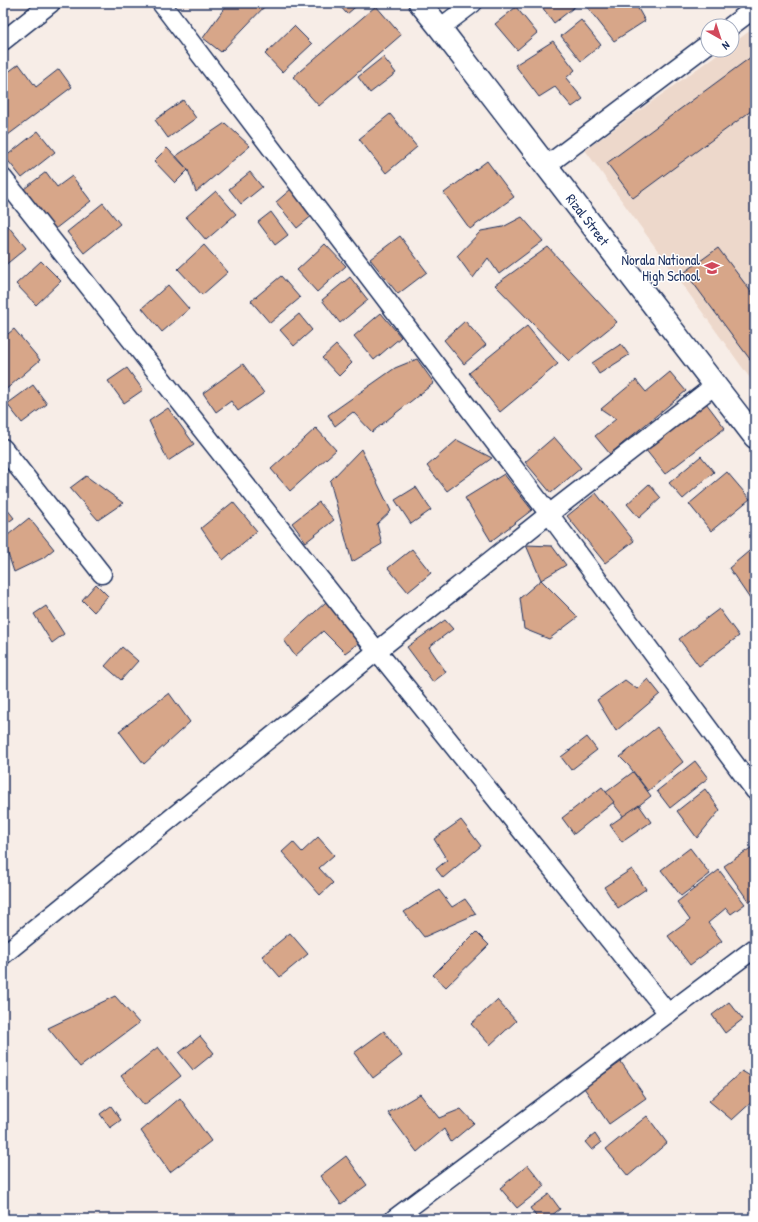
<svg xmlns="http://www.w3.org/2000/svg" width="758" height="1222" viewBox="0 0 758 1222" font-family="'Patrick Hand',sans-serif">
	<rect width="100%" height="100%" fill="#f7ede7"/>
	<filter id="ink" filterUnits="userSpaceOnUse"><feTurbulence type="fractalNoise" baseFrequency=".025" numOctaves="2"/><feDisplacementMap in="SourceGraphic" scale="8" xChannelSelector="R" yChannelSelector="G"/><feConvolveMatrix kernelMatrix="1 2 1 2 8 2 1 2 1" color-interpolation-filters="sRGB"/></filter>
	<g filter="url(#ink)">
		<!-- built -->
		<polygon fill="#edd8cb" points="755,27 755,385 585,150 723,50 732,50 732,44"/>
		<!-- building -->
		<g fill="#d7a689" stroke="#1b2f5e">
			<polygon points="228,3 268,3 221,52 203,38"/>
			<polygon points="337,3 360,3 347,14"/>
			<polygon points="539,3 576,3 577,5 554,23"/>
			<polygon points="594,3 635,3 645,21 614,41 587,7"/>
			<polygon points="376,6 401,35 319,106 293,77"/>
			<polygon points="516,7 537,33 517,50 495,24"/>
			<polygon points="581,20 601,45 581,61 561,36"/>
			<polygon points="294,26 312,44 282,72 265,54"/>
			<polygon points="553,41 575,70 566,78 583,99 572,107 555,87 539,97 515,65"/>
			<polygon points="755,54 755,108 633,198 607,163"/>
			<polygon points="383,57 396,73 370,93 358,77"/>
			<polygon points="19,64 36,87 59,69 72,87 4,138 3,136 3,76"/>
			<polygon points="183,100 196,118 168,138 155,120"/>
			<polygon points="390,114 417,147 386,173 359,139"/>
			<polygon points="225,123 250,146 196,192 188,170 176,156"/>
			<polygon points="38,131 55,152 22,178 5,157"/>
			<polygon points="167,148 188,170 175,183 154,161"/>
			<polygon points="487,161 514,197 470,229 444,193"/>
			<polygon points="46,172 57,187 72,176 91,201 55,229 24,189"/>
			<polygon points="250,172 262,187 241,204 229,189"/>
			<polygon points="291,189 313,215 297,228 276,202"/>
			<polygon points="216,191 236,214 206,240 186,217"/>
			<polygon points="103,203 120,224 84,253 67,232"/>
			<polygon points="271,212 288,235 275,245 258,222"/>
			<polygon points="522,217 543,241 499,274 488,258 473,278 457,256 481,231 503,227"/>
			<polygon points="3,220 26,248 3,267"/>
			<polygon points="400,236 427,272 398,294 370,259"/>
			<polygon points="325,244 346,266 317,292 297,270"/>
			<polygon points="204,245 228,272 202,295 178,269"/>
			<polygon points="548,247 617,322 569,361 495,285"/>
			<polygon points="718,248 755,297 755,366 685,272"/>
			<polygon points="41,261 61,281 36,305 16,284"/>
			<polygon points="281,276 300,298 270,323 251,301"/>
			<polygon points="350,277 368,300 340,323 322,300"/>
			<polygon points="168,285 189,309 162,332 142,308"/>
			<polygon points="381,313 401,337 374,360 354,336"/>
			<polygon points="299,314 312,330 294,346 280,330"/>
			<polygon points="465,321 486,345 464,364 444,340"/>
			<polygon points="527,326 558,364 500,412 469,373"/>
			<polygon points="14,329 40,360 3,392 3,338"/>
			<polygon points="621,344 629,355 599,374 592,363"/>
			<polygon points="336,345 352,363 339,376 322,358"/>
			<polygon points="417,359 434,383 372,432 353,412 335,426 328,415 395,368"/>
			<polygon points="243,364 264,393 238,411 231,401 216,412 203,393"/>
			<polygon points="127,368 143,390 124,403 108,381"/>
			<polygon points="670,372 686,391 610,454 595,436 616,419 601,409 636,380 646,392"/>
			<polygon points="33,385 47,404 22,423 7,404"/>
			<polygon points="706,403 725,428 665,474 645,449"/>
			<polygon points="168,408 194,444 168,461 149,421"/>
			<polygon points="316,428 336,450 290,491 271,469"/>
			<polygon points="554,437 581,468 551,493 525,462"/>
			<polygon points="457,440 492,458 447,491 427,466"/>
			<polygon points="361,449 391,511 377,524 382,544 352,562 330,481"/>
			<polygon points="701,456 714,472 683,499 669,483"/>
			<polygon points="727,472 750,499 711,531 689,504"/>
			<polygon points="504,474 532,510 491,541 465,498"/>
			<polygon points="86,476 123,503 98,520 70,488"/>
			<polygon points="649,484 661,498 639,518 627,504"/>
			<polygon points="416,487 431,510 411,524 395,500"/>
			<polygon points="596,493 634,541 605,563 567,516"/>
			<polygon points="233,502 257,531 223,560 201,528"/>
			<polygon points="319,502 334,520 306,542 292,523"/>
			<polygon points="3,504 14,518 3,526"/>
			<polygon points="29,518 54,549 43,558 14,572 3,539"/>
			<polygon points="526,545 552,546 566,565 541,580"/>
			<polygon points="755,546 755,596 750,599 729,568"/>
			<polygon points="412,549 431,573 408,592 388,568"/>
			<polygon points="541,580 578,617 549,639 524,629 520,598"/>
			<polygon points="96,584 108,596 94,612 82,600"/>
			<polygon points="326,602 360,642 345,653 323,631 295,656 284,640"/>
			<polygon points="46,606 64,634 52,643 34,614"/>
			<polygon points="719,609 739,636 699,666 679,639"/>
			<polygon points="445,620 453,629 429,647 446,672 433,682 407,647"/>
			<polygon points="122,647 138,661 121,680 105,666"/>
			<polygon points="648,679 660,694 616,731 597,700 625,680 637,689"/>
			<polygon points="169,693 190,722 144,764 119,731"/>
			<polygon points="657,727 683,762 648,791 629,766 620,757"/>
			<polygon points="587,737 597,750 571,770 561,757"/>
			<polygon points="695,761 708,778 670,808 657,791"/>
			<polygon points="633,772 651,796 624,817 605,793"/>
			<polygon points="602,787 614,802 574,834 562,818"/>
			<polygon points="705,789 720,810 697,838 677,811"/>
			<polygon points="639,805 651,822 622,842 610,825"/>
			<polygon points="461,820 481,846 443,878 436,869 447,860 434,839"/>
			<polygon points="318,837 334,855 319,868 333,883 320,895 282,852 293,842 302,852"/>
			<polygon points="755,845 755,899 749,902 724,866"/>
			<polygon points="690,848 710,874 681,896 661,870"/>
			<polygon points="632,869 646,889 618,908 604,887"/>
			<polygon points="719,870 745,904 731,914 726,908 708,923 722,941 690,965 668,936 690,920 677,902"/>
			<polygon points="439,890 452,907 465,899 476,914 424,937 404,912"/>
			<polygon points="476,932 489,945 446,987 433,975"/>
			<polygon points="290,933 308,954 280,977 262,956"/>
			<polygon points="115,996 139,1023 80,1067 48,1028"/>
			<polygon points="497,1000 516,1021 490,1045 471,1024"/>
			<polygon points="729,1002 743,1019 725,1033 712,1015"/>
			<polygon points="384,1031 402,1056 373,1078 354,1053"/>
			<polygon points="200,1036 214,1053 193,1070 179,1053"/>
			<polygon points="158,1047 181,1076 144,1105 121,1076"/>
			<polygon points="621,1062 646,1098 609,1124 584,1088"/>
			<polygon points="742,1071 755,1079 755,1099 732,1120 709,1101"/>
			<polygon points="420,1094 439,1118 461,1109 474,1123 451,1142 444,1129 417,1152 388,1113"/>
			<polygon points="180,1098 211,1141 170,1172 141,1131"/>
			<polygon points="111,1106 121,1120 110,1128 100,1114"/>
			<polygon points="647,1116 667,1143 628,1176 606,1149"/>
			<polygon points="595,1134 601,1143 592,1150 585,1142"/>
			<polygon points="346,1156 367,1185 341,1204 320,1176"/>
			<polygon points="528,1165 545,1186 517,1208 500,1188"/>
			<polygon points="549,1194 560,1209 547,1219 538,1219 530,1208"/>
			<polygon points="573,1213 578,1219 566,1219"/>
		</g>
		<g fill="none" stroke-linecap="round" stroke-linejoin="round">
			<!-- street casing -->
			<g stroke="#1b2f5e" stroke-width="21">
				<g id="street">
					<polyline points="161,3 549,514 755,791"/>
					<polyline points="731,26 755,8"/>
					<polyline points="440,28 473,3"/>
					<polyline points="3,41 51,3"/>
					<polyline points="546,166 708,44"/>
					<polyline points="3,178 377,651 668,1013"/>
					<polyline points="3,448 102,574"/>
					<polyline points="3,955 377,651 549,514 715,385"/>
					<polyline points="394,1219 755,948"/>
				</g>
			</g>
			<!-- secondary casing -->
			<g stroke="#1b2f5e" stroke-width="25">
				<g id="secondary">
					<path id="s1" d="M420 3 440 28 755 437"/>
				</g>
			</g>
			<!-- street -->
			<use href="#street" stroke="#fff" stroke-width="18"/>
			<!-- secondary -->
			<use href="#secondary" stroke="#fff" stroke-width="22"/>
		</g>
	</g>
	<!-- icons -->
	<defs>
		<g id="school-bare" transform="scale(1.2)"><path d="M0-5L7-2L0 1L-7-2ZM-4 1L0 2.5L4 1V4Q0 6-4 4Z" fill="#d1495b" stroke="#fff" stroke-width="2.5" paint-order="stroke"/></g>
	</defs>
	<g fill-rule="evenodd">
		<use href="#school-bare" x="712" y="268"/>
	</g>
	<g text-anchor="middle" stroke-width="3" stroke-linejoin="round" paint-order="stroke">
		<!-- street labels -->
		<g font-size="14" fill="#1b2f5e" stroke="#fff">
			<text dy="5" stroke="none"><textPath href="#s1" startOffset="274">Rizal Street</textPath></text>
		</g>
		<!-- poi labels -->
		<g font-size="14" fill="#1b2f5e" stroke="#fff" text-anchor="end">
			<text x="700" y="265">Norala National<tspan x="700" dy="16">High School</tspan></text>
		</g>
	</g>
	<!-- margin -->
	<rect width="758" height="1222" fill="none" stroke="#fff" stroke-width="16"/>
	<rect x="8" y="8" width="742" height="1206" fill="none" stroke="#1b2f5e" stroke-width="1.5" filter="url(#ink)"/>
	<!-- north arrow -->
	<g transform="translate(720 38) rotate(141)"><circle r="19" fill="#ffffff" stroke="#a4acbf"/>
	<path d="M0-3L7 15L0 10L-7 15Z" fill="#d1495b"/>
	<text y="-6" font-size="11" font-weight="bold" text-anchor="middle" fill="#1b2f5e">N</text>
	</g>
</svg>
